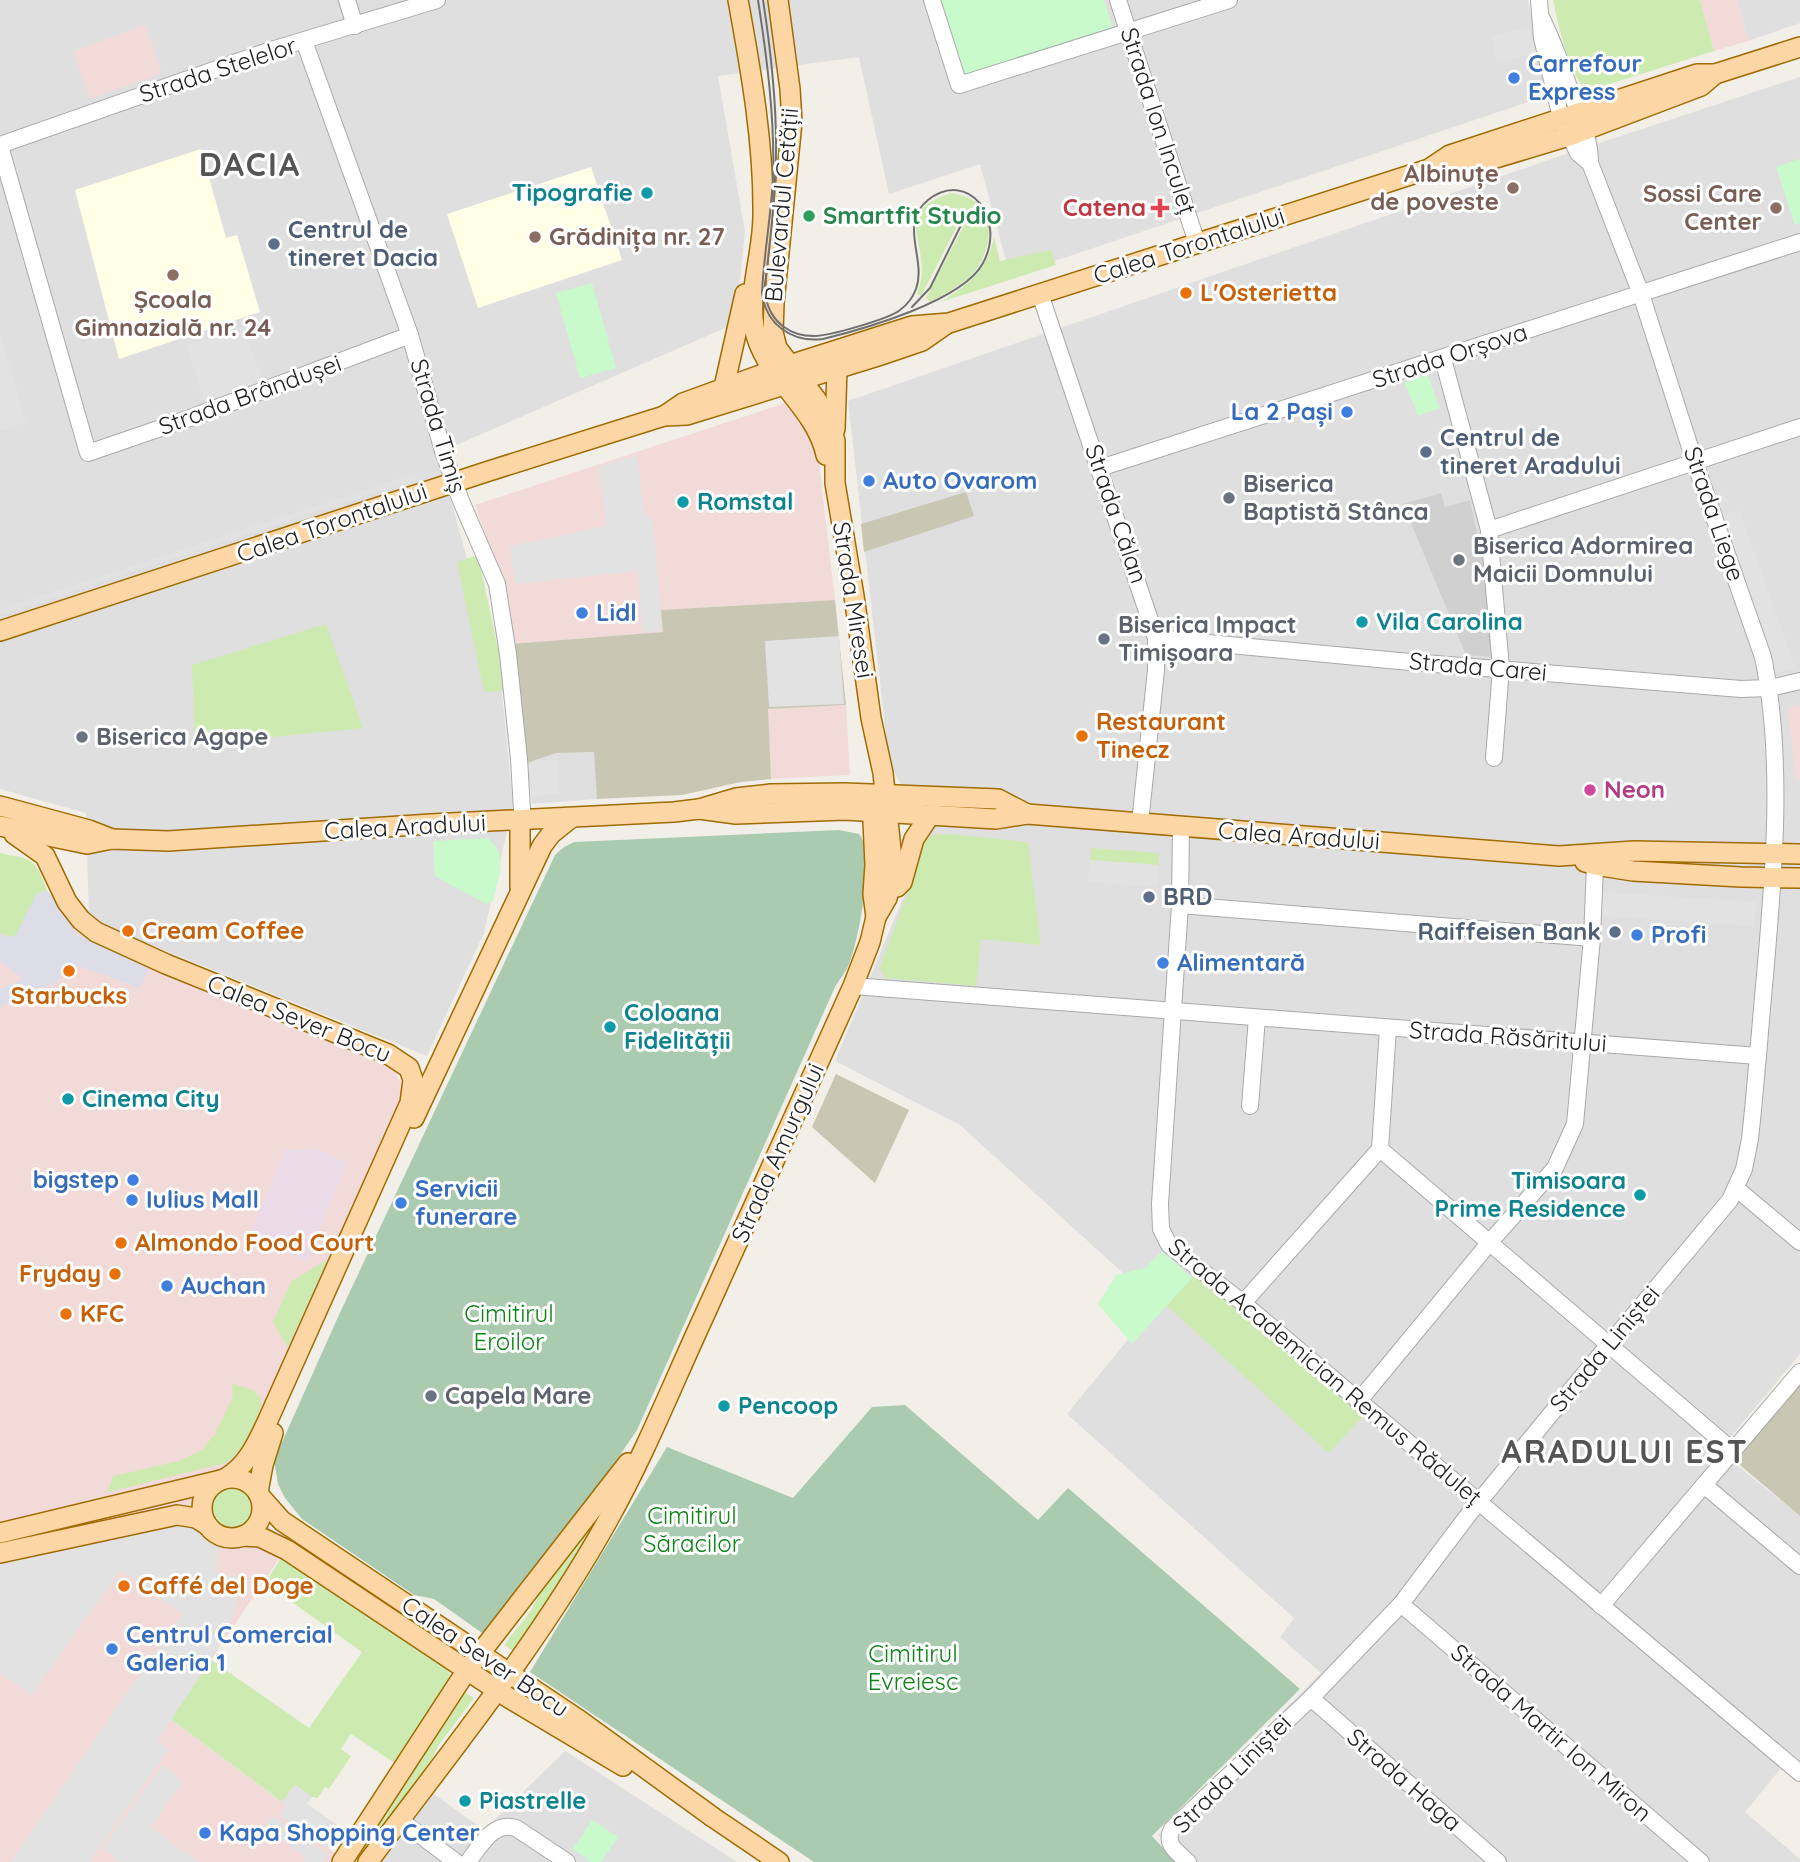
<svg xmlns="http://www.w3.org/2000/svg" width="1800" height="1862" viewBox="0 0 1800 1862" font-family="Quicksand,sans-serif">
	<rect width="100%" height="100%" fill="#f2efe9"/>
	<!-- residential -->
	<g fill="#e0dfdf">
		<polygon points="0,0 1528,0 1549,95 1010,276 980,164 889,194 859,57 718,76 745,232 738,299 732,325 438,453 501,683 513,805 484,933 427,1056 89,920 86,813 0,789"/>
		<polygon points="1737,0 1800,0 1800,23 1748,41"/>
		<polygon points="1800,77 1800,1354 1719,1451 1800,1516 1800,1764 1791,1756 1745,1812 1800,1859 1800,1862 1182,1862 1158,1835 1321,1673 1280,1637 1294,1618 1067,1414 1157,1304 960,1125 835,1061 928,839 889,761 848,401 1560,156"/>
		<polygon points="595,752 597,799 532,804 527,763 556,753"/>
		<polygon points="565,1751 737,1862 380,1862 431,1792 484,1830"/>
	</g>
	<!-- commercial -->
	<g fill="#f2dad9">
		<polygon points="1700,0 1737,0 1748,41 1714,51"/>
		<polygon points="145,25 162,73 90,99 73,51"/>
		<polygon points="785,403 817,445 835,600 662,610 663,632 510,644 506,593 475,505"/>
		<polygon points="1800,704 1800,779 1796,781 1788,709"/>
		<polygon points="846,705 850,775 771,779 767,709"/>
		<polygon points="60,907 388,1061 403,1086 393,1123 353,1231 231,1504 291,1541 171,1719 287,1806 281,1816 344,1859 342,1862 0,1862 0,933 11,937"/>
	</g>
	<!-- industrial -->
	<polygon fill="#ebdbe8" points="314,1148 347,1163 306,1261 249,1237 285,1150"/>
	<!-- education -->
	<g fill="#ffffe5">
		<polygon points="201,149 226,238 237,235 260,312 119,359 75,190"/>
		<polygon points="591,167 622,260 478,308 447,214"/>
	</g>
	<!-- religious -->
	<polygon fill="#d0d0d0" points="1441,493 1445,507 1470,500 1485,568 1492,621 1492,657 1466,655 1403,504"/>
	<!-- construction -->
	<g fill="#c7c7b4">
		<polygon points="966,492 974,516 864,552 861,524"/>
		<polygon points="835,600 846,705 768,709 771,779 741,782 682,795 597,799 594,752 556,753 527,763 510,644 663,632 661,610"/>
		<polygon points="836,1074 909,1110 875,1183 812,1127"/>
		<polygon points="1800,1384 1800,1516 1735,1461"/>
	</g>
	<!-- grass -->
	<g fill="#cdebb0">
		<path d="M1553 0H1700L1714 51 1587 91C1569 74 1558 25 1553 0Z"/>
		<path d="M951 193C961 195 970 197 977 203 998 222 988 261 968 278 957 288 942 295 930 302L926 298 971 212 966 209 921 296 917 294C919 287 922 279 922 273 922 233 897 211 951 193Z"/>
		<path d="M994 236 1000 261 1051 250 1056 265 941 302C968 285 989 269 994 236Z"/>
		<polygon points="478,555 507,691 484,692 457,562"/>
		<polygon points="326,624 363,728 195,745 192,665"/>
		<polygon points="949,834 1028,842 1041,945 981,939 976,986 885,978 880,967 909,889 914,865 923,842 933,835"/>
		<polygon points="1091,848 1159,853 1159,865 1090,860"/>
		<path d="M0 853C34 860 34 857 47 890L17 935 11 937 0 933Z"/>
		<polygon points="328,1259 288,1347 273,1322 292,1281"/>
		<polygon points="1201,1269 1369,1410 1329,1453 1167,1306"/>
		<path d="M232 1383 252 1390 261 1398C261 1423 245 1449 225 1463L105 1493 110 1487 113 1476 179 1461 202 1450 215 1434 233 1396Z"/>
		<path d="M240 1478C252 1483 254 1490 259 1502 271 1531 225 1554 205 1520 200 1510 202 1499 208 1489Z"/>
		<polygon points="605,1507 518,1654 504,1645 532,1609 542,1586"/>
		<polygon points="283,1555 448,1670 451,1677 402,1768 351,1734 341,1749 351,1756 329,1789 325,1787 318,1798 312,1797 295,1785 282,1802 171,1719 211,1660 309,1728 362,1652 265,1583"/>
		<polygon points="464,1692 474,1698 438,1746 423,1778 362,1862 351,1862"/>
	</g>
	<!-- cemetery -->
	<g fill="#aacbaf">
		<path d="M839 830 859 834C875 852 859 941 849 964 846 972 839 980 835 987L637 1430 585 1506 485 1635 434 1599 414 1595 302 1519 285 1498 278 1484 274 1460 338 1317 555 855 564 847 574 842Z"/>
		<polygon points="905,1405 1038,1520 1068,1488 1300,1689 1152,1836 1176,1862 814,1862 530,1672 667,1447 793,1498 872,1407"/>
	</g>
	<!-- park -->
	<g fill="#c8facc">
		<polygon points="938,0 1104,0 1114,32 966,76"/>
		<polygon points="1800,159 1800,223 1795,225 1776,167"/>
		<polygon points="592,283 616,368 580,378 556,293"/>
		<polygon points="1427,374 1440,408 1418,416 1405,383"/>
		<path d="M487 838C510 855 498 878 493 901L486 904 435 876 433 841Z"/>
		<polygon points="1162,1251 1192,1278 1132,1344 1098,1304 1116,1275 1145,1268"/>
		<polygon points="592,1820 618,1837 601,1862 591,1862 573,1849"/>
	</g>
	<!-- parking -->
	<g fill="#e2e2e2">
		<polygon points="1530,28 1535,53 1497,62 1492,35"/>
		<polygon points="243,327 263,382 205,402 186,345"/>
		<polygon points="0,334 26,422 0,431"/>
		<polygon points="637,455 644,513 653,520 662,631 642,632 638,571 515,584 510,546 607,526 598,467"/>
		<polygon points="411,475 418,479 0,615 0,609"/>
		<polygon points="1739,510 1795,667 1775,674 1719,517"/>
		<polygon points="839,636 844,704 769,707 765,641"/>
		<polygon points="558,755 559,793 533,797 529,764"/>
		<polygon points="1090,860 1159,865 1157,887 1088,882"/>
		<polygon points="1602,892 1756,902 1754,926 1600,916"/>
		<polygon points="167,1517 210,1530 218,1545 216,1574 243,1578 232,1616 211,1660 157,1740 169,1750 89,1862 10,1862 182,1614 120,1570 32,1695 0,1673 0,1553"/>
		<polygon points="162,1765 183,1781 150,1827 199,1862 121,1862 102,1848"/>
		<polygon points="295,1785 312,1797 307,1804 342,1828 328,1849 280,1816 286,1806 282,1802"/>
		<polygon points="273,1816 328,1855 323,1862 304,1862 306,1858 265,1827"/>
	</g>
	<!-- plaza -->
	<polygon fill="#dddde8" points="47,890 60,907 76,922 74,929 78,935 150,966 140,988 71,963 63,969 57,982 0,1007 0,989 23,979 0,960 0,933 11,937 16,935 36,894"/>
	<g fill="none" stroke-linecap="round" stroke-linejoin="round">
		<!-- minor casing -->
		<g stroke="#a9a9a9" stroke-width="18">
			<g id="minor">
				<polyline points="347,0 355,26"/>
				<polyline points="932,0 959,85 1229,0"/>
				<polyline points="1118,0 1197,243"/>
				<polyline points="1539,0 1542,38 1561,118 1578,153 1590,163"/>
				<polyline points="304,41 410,335 443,451 461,501 497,584 508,654 519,759 522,810 520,821"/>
				<polyline points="0,145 268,51 437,0"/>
				<polyline points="0,146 88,453 190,418 410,335"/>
				<polyline points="1040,294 1156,638 1156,670 1140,823"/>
				<polyline points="1443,359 1489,530 1501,668 1494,758"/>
				<polyline points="1100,468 1800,242"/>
				<polyline points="1489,530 1800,427"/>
				<polyline points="1156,638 1399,661 1741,689 1770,688 1800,681"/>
				<polyline points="1181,826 1180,905 1160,1204 1161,1229 1169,1245 1243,1303 1800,1773"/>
				<polyline points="1180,905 1592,938"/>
				<polyline points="853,986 1758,1056"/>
				<polyline points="1250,1106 1257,1018"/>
				<polyline points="1380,1149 1732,1450"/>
				<polyline points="1380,1149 1388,1028"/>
				<polyline points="1737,1189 1800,1242"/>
				<polyline points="1243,1303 1380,1149"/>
				<polyline points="1358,1402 1490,1242 1555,1168 1575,1124 1592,938 1595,865"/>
				<polyline points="1704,1485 1800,1566"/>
				<polyline points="1401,1604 1701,1862"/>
				<polyline points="1601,1606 1800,1372"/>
				<polyline points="1311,1698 1498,1862"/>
				<polyline points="400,1820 456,1862"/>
				<path d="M468 1862C480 1846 493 1821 516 1828L567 1862"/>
				<path d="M1188 1862C1177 1852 1164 1844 1172 1829L1311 1698 1401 1604 1469 1514 1550 1415 1730 1200 1744 1169 1750 1139C1756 1084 1760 1029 1765 975 1774 874 1784 757 1763 657L1695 463 1641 294 1590 163C1590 137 1579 114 1570 90 1562 66 1553 42 1542 19"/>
			</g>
		</g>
		<!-- major casing -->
		<g stroke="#a06b00" stroke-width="22">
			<g id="major">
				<path d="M738 0C751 71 764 144 763 216 763 253 748 291 754 327 763 377 816 406 826 455"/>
				<polyline points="1429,169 1456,170 1569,136 1701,86 1715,74"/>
				<polyline points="724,387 745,294"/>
				<polyline points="664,416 683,403 774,370 912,326 949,323 1429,169 1450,155 1697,74 1715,74 1800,47"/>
				<polyline points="835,429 837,369"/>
				<polyline points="0,631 489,471 664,416 687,415 878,356 922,341 945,325"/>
				<polyline points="872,800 875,865 873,894 876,917"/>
				<polyline points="0,806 89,830 112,839"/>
				<polyline points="699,809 736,814 845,810 996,819 1027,814 1559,856 1634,851 1800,854"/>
				<polyline points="0,826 87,844 112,839 168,841 431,824 674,812 699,809 736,798 771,794 845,793 998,799 1027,814"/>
				<path d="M14 834 45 856 67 902 81 920 96 932 166 964 388 1054 409 1068 413 1080 410 1103 268 1420C257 1443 248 1465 226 1478"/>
				<polyline points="1585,862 1595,865 1633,871 1741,877 1800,878"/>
				<polyline points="520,887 520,821"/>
				<polyline points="897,887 902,882 914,839 930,815"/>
				<polyline points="414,1118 542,846 551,834 571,818"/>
				<circle cx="232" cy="1508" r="30"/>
				<polyline points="258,1492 263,1465 273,1433"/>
				<polyline points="259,1495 282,1521 579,1720 714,1818 779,1862"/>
				<polyline points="0,1533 221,1480"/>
				<polyline points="242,1536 260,1537 287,1550 509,1698 623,1766"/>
				<polyline points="0,1553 177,1515 196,1518 207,1525"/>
				<polyline points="342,1862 467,1670 628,1463"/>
				<path d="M368 1862C451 1751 540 1642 608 1520 645 1454 673 1383 705 1314 754 1205 804 1096 853 986L870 942 876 917 887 898 892 879V859L883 773 871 718 854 596 835 483V441L830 424 816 399 777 348 773 332 774 303 792 122 790 89 778 0"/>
			</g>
		</g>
		<!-- minor -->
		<use href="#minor" stroke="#fff" stroke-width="16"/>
		<!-- major -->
		<use href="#major" stroke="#fcd6a4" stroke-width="19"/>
		<!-- tram -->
		<g stroke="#707070" stroke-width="2">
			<path d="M758 0C767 58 775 120 773 178 771 216 764 254 762 292 765 324 792 343 823 339 864 329 963 301 983 263 1007 219 968 168 928 200 898 224 927 259 916 289 913 297 907 305 900 310 889 319 829 336 814 336 804 336 792 333 784 327 774 320 767 308 766 296 764 284 767 271 768 259 771 233 774 206 775 180 779 120 772 58 763 0"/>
			<polyline points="912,307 930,288 968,211"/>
		</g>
	</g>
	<!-- markers -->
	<g fill="#3f7fe0" stroke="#fff" stroke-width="2.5">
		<circle cx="1514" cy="78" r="7"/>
		<circle cx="1347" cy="412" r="7"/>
		<circle cx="869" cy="481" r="7"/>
		<circle cx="582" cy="613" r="7"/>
		<circle cx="1637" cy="935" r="7"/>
		<circle cx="1163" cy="963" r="7"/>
		<circle cx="133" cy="1180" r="7"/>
		<circle cx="132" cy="1200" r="7"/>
		<circle cx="401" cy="1203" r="7"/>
		<circle cx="167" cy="1286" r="7"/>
		<circle cx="112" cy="1649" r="7"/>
		<circle cx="205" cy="1833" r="7"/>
	</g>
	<g fill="#8d6e63" stroke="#fff" stroke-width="2.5">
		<circle cx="1513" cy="188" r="7"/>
		<circle cx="1776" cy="208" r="7"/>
		<circle cx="535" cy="237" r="7"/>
		<circle cx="173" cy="275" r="7"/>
	</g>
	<g fill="#0f9aa8" stroke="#fff" stroke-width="2.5">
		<circle cx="647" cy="193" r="7"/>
		<circle cx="683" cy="502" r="7"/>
		<circle cx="1362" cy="622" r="7"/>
		<circle cx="610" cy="1027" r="7"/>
		<circle cx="68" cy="1099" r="7"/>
		<circle cx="1640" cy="1195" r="7"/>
		<circle cx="724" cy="1406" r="7"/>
		<circle cx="465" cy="1801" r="7"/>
	</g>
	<path fill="#e0444e" stroke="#fff" stroke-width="2.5" d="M1156.5 197.5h7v7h7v7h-7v7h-7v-7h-7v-7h7z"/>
	<circle fill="#2e9e5b" stroke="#fff" stroke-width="2.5" cx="809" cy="216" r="7"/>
	<g fill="#5c6f8a" stroke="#fff" stroke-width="2.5">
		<circle cx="274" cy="244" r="7"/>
		<circle cx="1426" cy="452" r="7"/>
		<circle cx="1149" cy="897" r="7"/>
		<circle cx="1615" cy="932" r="7"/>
	</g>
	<g fill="#e8710a" stroke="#fff" stroke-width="2.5">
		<circle cx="1186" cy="293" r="7"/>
		<circle cx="1082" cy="736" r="7"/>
		<circle cx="128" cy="931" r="7"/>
		<circle cx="69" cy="971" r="7"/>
		<circle cx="121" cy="1243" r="7"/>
		<circle cx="115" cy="1274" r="7"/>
		<circle cx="66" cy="1314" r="7"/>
		<circle cx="124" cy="1586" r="7"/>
	</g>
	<g fill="#6b7280" stroke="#fff" stroke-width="2.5">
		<circle cx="1229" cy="498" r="7"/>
		<circle cx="1459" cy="560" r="7"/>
		<circle cx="1104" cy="639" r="7"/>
		<circle cx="82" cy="737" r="7"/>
		<circle cx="431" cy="1396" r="7"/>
	</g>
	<circle fill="#d1479c" stroke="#fff" stroke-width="2.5" cx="1590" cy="790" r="7"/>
	<g text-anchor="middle" stroke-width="6" stroke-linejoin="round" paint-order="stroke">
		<!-- shop labels -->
		<g font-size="24" font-weight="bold" fill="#366cbe" stroke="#fff" text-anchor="start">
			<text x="1528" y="72">Carrefour<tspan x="1528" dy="28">Express</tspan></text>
			<text x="1333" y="420" text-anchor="end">La 2 Pași</text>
			<text x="883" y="489">Auto Ovarom</text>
			<text x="596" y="621">Lidl</text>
			<text x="1651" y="943">Profi</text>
			<text x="1177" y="971">Alimentară</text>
			<text x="119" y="1188" text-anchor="end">bigstep</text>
			<text x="415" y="1197">Servicii<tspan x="415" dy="28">funerare</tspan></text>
			<text x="146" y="1208">Iulius Mall</text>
			<text x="181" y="1294">Auchan</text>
			<text x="126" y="1643">Centrul Comercial<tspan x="126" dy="28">Galeria 1</tspan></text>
			<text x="219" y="1841">Kapa Shopping Center</text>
		</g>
		<!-- street labels -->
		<g font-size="24" fill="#222" stroke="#fff">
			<text transform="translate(218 70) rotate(-18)" y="8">Strada Stelelor</text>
			<text transform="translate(1158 121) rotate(72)" y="8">Strada Ion Inculeț</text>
			<text transform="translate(782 205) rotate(-85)" y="8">Bulevardul Cetății</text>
			<text transform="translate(1189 246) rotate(-18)" y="8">Calea Torontalului</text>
			<text transform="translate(1450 356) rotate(-18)" y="8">Strada Orșova</text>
			<text transform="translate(250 395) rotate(-20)" y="8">Strada Brândușei</text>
			<text transform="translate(438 426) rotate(73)" y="8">Strada Timiș</text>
			<text transform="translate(1116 514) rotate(71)" y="8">Strada Călan</text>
			<text transform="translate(1714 514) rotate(71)" y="8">Strada Liege</text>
			<text transform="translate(332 523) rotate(-19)" y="8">Calea Torontalului</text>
			<text transform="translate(853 600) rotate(81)" y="8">Strada Miresei</text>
			<text transform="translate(1478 667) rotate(5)" y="8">Strada Carei</text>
			<text transform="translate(405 827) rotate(-3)" y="8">Calea Aradului</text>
			<text transform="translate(1299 836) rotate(4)" y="8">Calea Aradului</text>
			<text transform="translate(299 1019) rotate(22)" y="8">Calea Sever Bocu</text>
			<text transform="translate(1508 1037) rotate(4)" y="8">Strada Răsăritului</text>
			<text transform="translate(778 1153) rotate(-66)" y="8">Strada Amurgului</text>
			<text transform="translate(1605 1349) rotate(-50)" y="8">Strada Liniștei</text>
			<text transform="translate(1325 1372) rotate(40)" y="8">Strada Academician Remus Răduleț</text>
			<text transform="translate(485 1657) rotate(34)" y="8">Calea Sever Bocu</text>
			<text transform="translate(1551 1733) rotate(41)" y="8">Strada Martir Ion Miron</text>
			<text transform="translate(1232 1774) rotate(-45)" y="8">Strada Liniștei</text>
			<text transform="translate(1404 1780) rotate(41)" y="8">Strada Haga</text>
		</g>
		<!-- education labels -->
		<g font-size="24" font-weight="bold" fill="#785e54" stroke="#fff" text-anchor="end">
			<text x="1499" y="182">Albinuțe<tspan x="1499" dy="28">de poveste</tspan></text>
			<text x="1762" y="202">Sossi Care<tspan x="1762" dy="28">Center</tspan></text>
			<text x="549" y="245" text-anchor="start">Grădinița nr. 27</text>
			<text x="173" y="308" text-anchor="middle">Școala<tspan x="173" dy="28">Gimnazială nr. 24</tspan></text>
		</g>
		<!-- culture labels -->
		<g font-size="24" font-weight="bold" fill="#0d838f" stroke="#fff" text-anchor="start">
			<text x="633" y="201" text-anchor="end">Tipografie</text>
			<text x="697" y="510">Romstal</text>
			<text x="1376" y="630">Vila Carolina</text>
			<text x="624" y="1021">Coloana<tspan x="624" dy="28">Fidelității</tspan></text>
			<text x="82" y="1107">Cinema City</text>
			<text x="1626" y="1189" text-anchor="end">Timisoara<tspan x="1626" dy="28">Prime Residence</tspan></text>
			<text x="738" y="1414">Pencoop</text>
			<text x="479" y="1809">Piastrelle</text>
		</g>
		<!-- health labels -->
		<g font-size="24" font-weight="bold" fill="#be3a42" stroke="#fff" text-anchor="end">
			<text x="1146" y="216">Catena</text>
		</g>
		<!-- leisure labels -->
		<g font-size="24" font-weight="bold" fill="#27864d" stroke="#fff" text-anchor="start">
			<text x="823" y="224">Smartfit Studio</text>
		</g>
		<!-- service labels -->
		<g font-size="24" font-weight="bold" fill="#4e5e75" stroke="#fff" text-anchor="start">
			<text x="288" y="238">Centrul de<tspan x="288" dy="28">tineret Dacia</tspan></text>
			<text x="1440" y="446">Centrul de<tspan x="1440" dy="28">tineret Aradului</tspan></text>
			<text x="1163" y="905">BRD</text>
			<text x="1601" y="940" text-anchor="end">Raiffeisen Bank</text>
		</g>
		<!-- food labels -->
		<g font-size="24" font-weight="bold" fill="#c56008" stroke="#fff" text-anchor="start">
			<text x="1200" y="301">L'Osterietta</text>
			<text x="1096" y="730">Restaurant<tspan x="1096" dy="28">Tinecz</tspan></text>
			<text x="142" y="939">Cream Coffee</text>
			<text x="69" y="1004" text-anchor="middle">Starbucks</text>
			<text x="135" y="1251">Almondo Food Court</text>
			<text x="101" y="1282" text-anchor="end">Fryday</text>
			<text x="80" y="1322">KFC</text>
			<text x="138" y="1594">Caffé del Doge</text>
		</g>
		<!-- worship labels -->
		<g font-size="24" font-weight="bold" fill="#5b616d" stroke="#fff" text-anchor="start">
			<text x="1243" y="492">Biserica<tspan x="1243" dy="28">Baptistă Stânca</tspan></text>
			<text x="1473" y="554">Biserica Adormirea<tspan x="1473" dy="28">Maicii Domnului</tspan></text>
			<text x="1118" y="633">Biserica Impact<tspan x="1118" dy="28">Timișoara</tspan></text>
			<text x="96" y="745">Biserica Agape</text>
			<text x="445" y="1404">Capela Mare</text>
		</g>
		<!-- hotel labels -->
		<g font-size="24" font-weight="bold" fill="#b23c85" stroke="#fff" text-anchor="start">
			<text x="1604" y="798">Neon</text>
		</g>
		<!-- park labels -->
		<g font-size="24" fill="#0c8416" stroke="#fff">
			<text x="509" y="1322">Cimitirul<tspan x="509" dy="28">Eroilor</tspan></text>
			<text x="692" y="1524">Cimitirul<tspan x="692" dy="28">Săracilor</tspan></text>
			<text x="913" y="1662">Cimitirul<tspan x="913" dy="28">Evreiesc</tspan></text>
		</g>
		<!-- district labels -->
		<g font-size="32" font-weight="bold" letter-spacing="2" fill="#555" stroke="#fff">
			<text x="250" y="176">DACIA</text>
			<text x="1625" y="1463">ARADULUI EST</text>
		</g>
	</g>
</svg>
